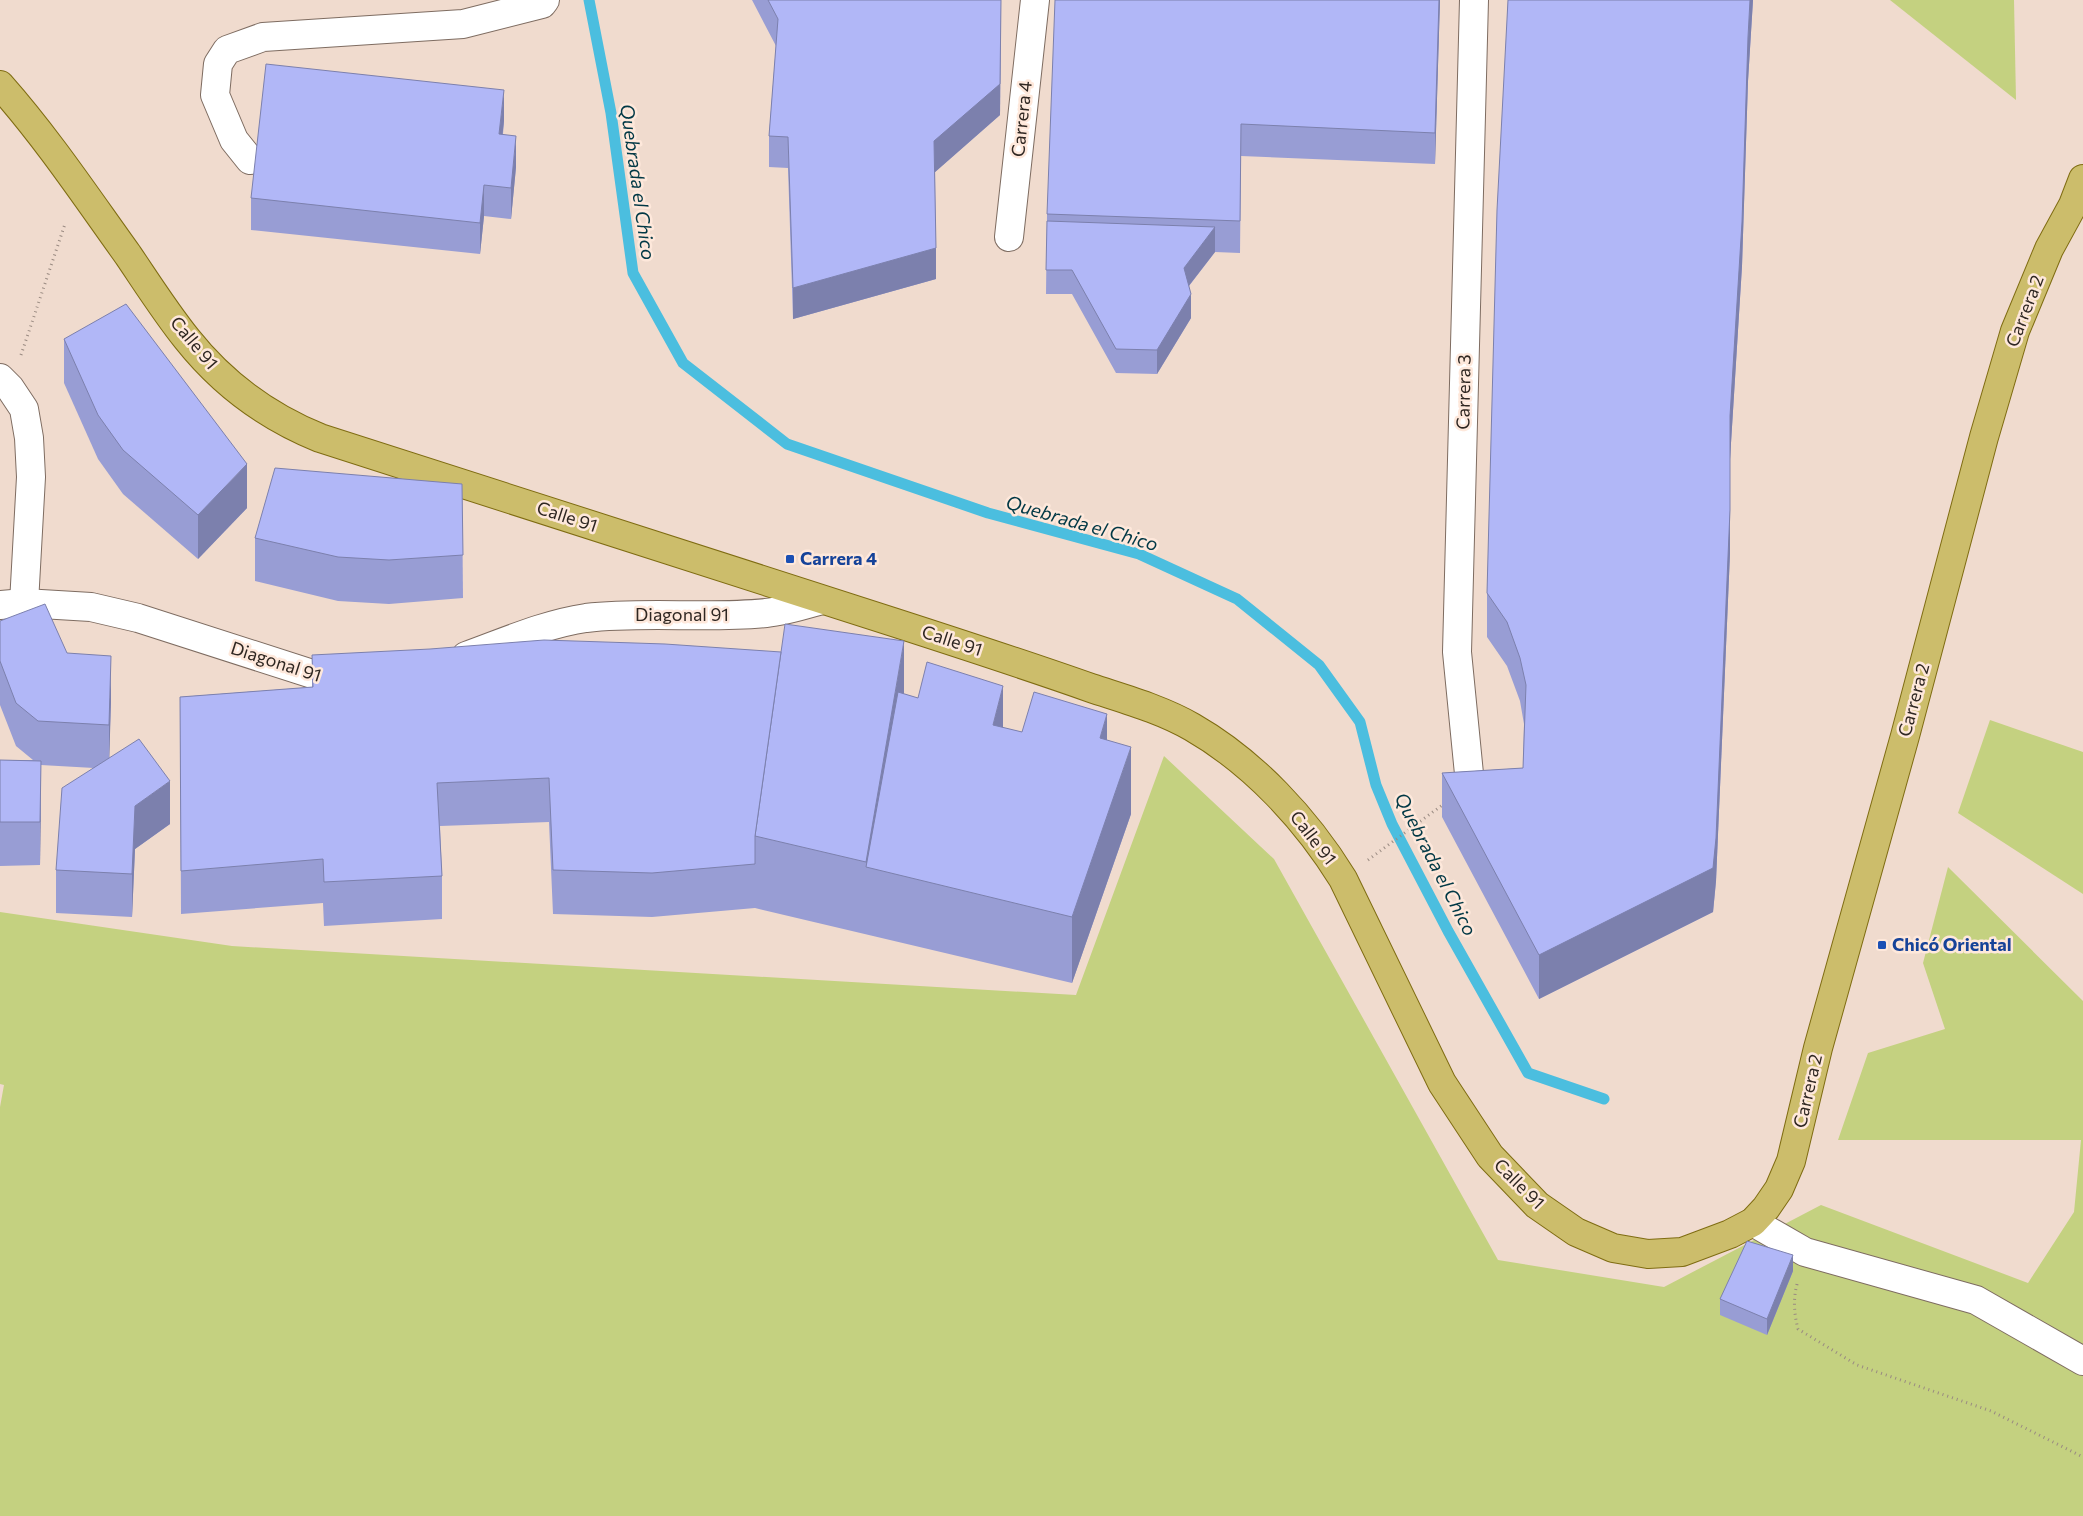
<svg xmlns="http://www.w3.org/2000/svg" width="2083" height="1516" viewBox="0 0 2083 1516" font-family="Commissioner,sans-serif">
	<rect width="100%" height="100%" fill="#f0dbce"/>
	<!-- green -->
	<g fill="#c4d180">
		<polygon points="1890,0 2014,0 2016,100"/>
		<polygon points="1990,720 2083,752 2083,894 1958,813"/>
		<polygon points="1164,756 1274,859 1498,1260 1664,1287 1821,1205 2028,1283 2074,1212 2081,1140 1838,1140 1868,1053 1945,1029 1923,963 1948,867 2083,1001 2083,1516 0,1516 0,1107 4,1085 0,1084 0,912 232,946 1076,995"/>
	</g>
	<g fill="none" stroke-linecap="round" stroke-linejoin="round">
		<!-- stream -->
		<polyline stroke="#4bbedf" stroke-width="11" points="589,0 611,113 633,273 683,363 787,444 988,513 1139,554 1237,599 1319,665 1360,722 1376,785 1392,824 1448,931 1528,1073 1604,1099"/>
		<!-- minor casing -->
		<g stroke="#7e6c61" stroke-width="30">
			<g id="minor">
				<polyline points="250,160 234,140 215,95 218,64 227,50 263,37 463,24 542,4 545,0"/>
				<polyline points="1009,237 1035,0"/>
				<polyline points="0,378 10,388 24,409 29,438 31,477 24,603"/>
				<polyline points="0,605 24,603 91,607 138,618 331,680 348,682"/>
				<path d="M466 656C505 642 545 624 586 618 646 611 706 619 766 613 785 611 804 605 822 600"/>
				<polyline points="1470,784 1457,652 1474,0"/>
				<polyline points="1753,1222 1805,1252 1976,1300 2083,1361"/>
			</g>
		</g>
		<!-- major casing -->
		<g stroke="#7f6c12" stroke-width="30">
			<path id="major" d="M0 85C47 138 87 198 128 255 147 283 166 313 187 339 222 383 268 417 320 438 512 500 704 562 896 623 961 644 1026 665 1091 688 1124 699 1161 709 1192 727 1253 762 1306 819 1343 879L1442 1083 1490 1156 1537 1205 1576 1232 1613 1248 1648 1254 1682 1252 1730 1234 1753 1222 1766 1208 1779 1189 1791 1161 1818 1048 1905 736 1984 437 2015 331 2049 249 2073 205 2083 179"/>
		</g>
		<!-- path -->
		<g stroke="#998a81" stroke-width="3" stroke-dasharray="1 4" stroke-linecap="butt">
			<polyline points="21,355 65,224"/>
			<polyline points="1368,860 1445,803"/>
			<path d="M1797 1284C1793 1300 1794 1313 1798 1329L1857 1365 1991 1411 2083 1457"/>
		</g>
		<!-- minor -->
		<use href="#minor" stroke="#fff" stroke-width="28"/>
		<!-- major -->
		<use href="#major" stroke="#ccbd6b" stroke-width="28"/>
	</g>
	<!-- wall -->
	<g fill="#989dd4">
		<polygon points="752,0 1001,0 1000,115 935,172 936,279 793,319 788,168 769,167 769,136 776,46"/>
		<polygon points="1440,0 1435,164 1241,156 1240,253 1215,252 1189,286 1191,318 1157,374 1116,373 1072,294 1046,294 1047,214"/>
		<polygon points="1508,0 1753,0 1748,81 1742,266 1730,459 1730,553 1716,881 1713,912 1539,999 1442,817 1442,773 1523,768 1524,724 1520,701 1507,666 1487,637 1487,593"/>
		<polygon points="504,121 503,134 516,167 511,219 484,216 480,254 251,230 251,198"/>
		<polygon points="64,339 247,508 198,559 123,494 98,459 64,383"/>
		<polygon points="462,484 463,598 389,604 338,601 255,581 255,538"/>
		<polygon points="0,621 67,653 111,700 109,758 170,824 135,849 132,917 56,913 56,870 94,768 41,765 40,865 0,866 0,760 33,760 16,746 0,705"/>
		<polygon points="312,655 904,694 1003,728 1022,732 1107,740 1131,814 1072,983 755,908 652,917 553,914 549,822 440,826 442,876 442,919 324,926 323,903 181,914 180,697 312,687"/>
		<polygon points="1793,1271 1767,1335 1720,1315 1720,1299"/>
	</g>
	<!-- shaded-wall -->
	<g fill="#7c80ad">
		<polygon points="1001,0 1000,115 934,173 934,141"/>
		<polygon points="1439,0 1440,0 1435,164 1435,133"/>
		<polygon points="1750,0 1753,0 1748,81 1742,266 1730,459 1730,416"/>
		<polygon points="504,90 504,121 499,165 499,134"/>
		<polygon points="516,136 516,167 511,219 511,188"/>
		<polygon points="484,185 484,216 480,254 480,223"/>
		<polygon points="1215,227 1215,252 1184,292 1184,268"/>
		<polygon points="936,248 936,279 793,319 793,288"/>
		<polygon points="1191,294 1191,318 1157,374 1157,350"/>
		<polygon points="247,464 247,508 198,559 198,515"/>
		<polygon points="1730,510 1730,553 1716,881 1713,912 1539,999 1539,955"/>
		<polygon points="904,641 904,714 866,867 866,862"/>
		<polygon points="111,656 111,700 109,769 109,725"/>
		<polygon points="1003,686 1003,752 993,725"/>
		<polygon points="1107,714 1107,781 1100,738"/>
		<polygon points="1131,747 1131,814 1072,983 1072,917"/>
		<polygon points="41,761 41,804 40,865 40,822"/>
		<polygon points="170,781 170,824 135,849 132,917 132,874 135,806"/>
		<polygon points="1793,1255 1793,1271 1767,1335 1767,1319"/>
	</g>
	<!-- building -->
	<g fill="#b1b7f7" stroke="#7c80ad">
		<polygon points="768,0 1001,0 1000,84 934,141 936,248 793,288 788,137 769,136 778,19"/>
		<polygon points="1055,0 1439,0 1435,133 1241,124 1240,221 1047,214"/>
		<polygon points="1508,0 1750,0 1748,37 1742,222 1730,416 1730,510 1716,838 1713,868 1539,955 1442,773 1523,768 1526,685 1520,658 1507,622 1487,593 1497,210"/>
		<polygon points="266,64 504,90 499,134 516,136 511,188 484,185 480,223 251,198"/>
		<polygon points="1047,221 1215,227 1184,268 1191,294 1157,350 1116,349 1072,270 1046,270"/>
		<polygon points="126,304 247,464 198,515 123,450 98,415 64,339"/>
		<polygon points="275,468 462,484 463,555 389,560 338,557 255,538"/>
		<polygon points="45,604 67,653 111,656 109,725 38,721 16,703 0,661 0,621"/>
		<polygon points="785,624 904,641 866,862 755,836"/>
		<polygon points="544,640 665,644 781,652 755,836 755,864 652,873 553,870 549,778 437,783 442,876 324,882 323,859 181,871 180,697 313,687 312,655 430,649"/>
		<polygon points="927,662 1003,686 993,725 1022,732 1034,692 1107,714 1100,738 1131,747 1072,917 866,867 898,692 918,698"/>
		<polygon points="139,739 170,781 135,806 132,874 56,870 62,788"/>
		<polygon points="0,760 41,761 40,822 0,822"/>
		<polygon points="1747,1241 1793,1255 1767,1319 1720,1299"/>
	</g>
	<!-- markers -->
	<g fill="#1a4fb4" stroke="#fee8db" stroke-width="2">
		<rect x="785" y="554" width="10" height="10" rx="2.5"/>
		<rect x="1877" y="940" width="10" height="10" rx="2.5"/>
	</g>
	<g text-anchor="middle" stroke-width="5" stroke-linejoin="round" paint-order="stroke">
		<!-- street labels -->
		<g font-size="18" fill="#2f2722" stroke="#fee8db">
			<text transform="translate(1022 119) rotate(-84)" y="6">Carrera 4</text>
			<text transform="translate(2025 311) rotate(-69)" y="6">Carrera 2</text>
			<text transform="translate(194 343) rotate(50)" y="6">Calle 91</text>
			<text transform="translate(1464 392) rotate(-89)" y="6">Carrera 3</text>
			<text transform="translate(567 517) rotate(18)" y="6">Calle 91</text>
			<text x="682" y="621">Diagonal 91</text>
			<text transform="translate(952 641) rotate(18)" y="6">Calle 91</text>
			<text transform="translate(276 662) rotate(18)" y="6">Diagonal 91</text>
			<text transform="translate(1914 700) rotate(-75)" y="6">Carrera 2</text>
			<text transform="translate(1313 838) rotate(52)" y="6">Calle 91</text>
			<text transform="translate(1808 1091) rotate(-77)" y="6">Carrera 2</text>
			<text transform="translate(1519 1184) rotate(45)" y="6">Calle 91</text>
		</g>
		<!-- transit labels -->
		<g font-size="18" font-weight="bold" fill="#164399" stroke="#fee8db" text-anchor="start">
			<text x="800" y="565">Carrera 4</text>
			<text x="1892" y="951">Chicó Oriental</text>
		</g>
		<!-- water labels -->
		<g font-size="19" font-style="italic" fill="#013845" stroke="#fee8db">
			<text transform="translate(638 182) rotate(82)" y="7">Quebrada el Chico</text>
			<text transform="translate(1082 523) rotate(16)" y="7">Quebrada el Chico</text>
			<text transform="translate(1436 864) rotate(63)" y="7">Quebrada el Chico</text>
		</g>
	</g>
</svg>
